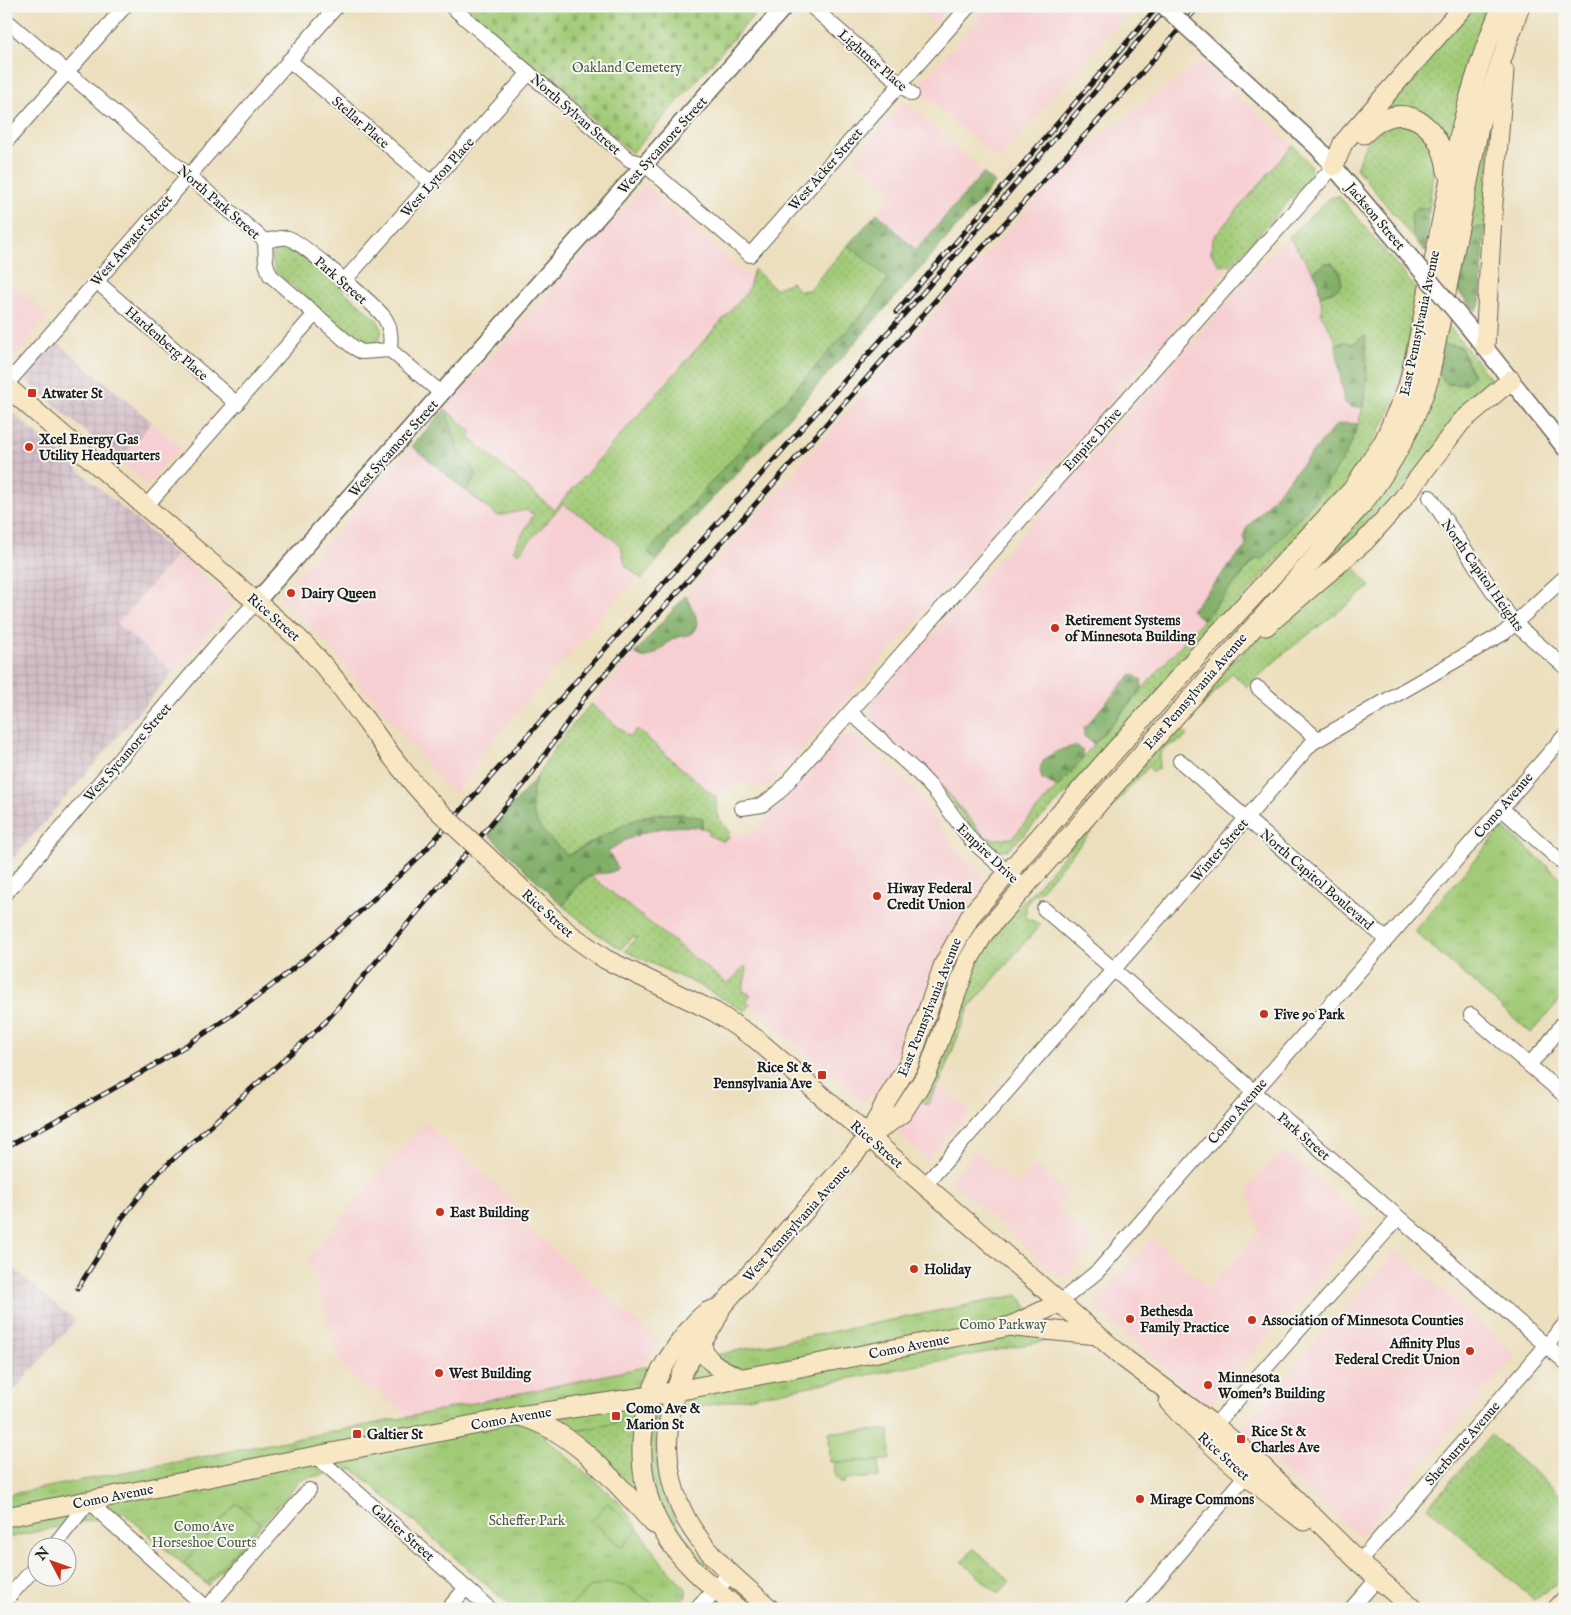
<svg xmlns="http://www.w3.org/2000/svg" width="1571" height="1615" viewBox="0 0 1571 1615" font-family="'IM FELL English',serif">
	<defs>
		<pattern id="industrial-grid" width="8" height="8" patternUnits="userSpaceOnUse" patternTransform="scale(1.25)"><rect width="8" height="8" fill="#d2bdc6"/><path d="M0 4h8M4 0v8" fill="none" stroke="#b4a2aa"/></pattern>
		<pattern id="grass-dots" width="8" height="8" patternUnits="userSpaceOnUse" patternTransform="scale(1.25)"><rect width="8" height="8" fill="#a2cb77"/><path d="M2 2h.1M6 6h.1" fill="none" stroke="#8bae66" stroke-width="1.8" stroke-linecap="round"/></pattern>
		<pattern id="forest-firs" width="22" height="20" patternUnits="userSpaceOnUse" patternTransform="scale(1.25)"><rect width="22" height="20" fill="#81af68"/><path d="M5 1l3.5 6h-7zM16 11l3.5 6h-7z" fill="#698e55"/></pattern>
		<pattern id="cemetery-stones" width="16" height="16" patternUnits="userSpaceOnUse" patternTransform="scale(1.25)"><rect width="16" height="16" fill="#a2cb77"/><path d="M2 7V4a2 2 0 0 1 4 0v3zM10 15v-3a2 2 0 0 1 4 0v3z" fill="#8bae66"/></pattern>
		<pattern id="park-tufts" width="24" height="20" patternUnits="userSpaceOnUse" patternTransform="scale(1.25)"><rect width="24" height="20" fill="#a2cb77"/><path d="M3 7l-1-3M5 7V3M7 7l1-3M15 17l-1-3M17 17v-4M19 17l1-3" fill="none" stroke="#8bae66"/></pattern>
	</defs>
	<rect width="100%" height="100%" fill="#f6f6f2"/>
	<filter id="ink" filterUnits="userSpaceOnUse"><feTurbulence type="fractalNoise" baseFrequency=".02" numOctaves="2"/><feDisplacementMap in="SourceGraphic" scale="10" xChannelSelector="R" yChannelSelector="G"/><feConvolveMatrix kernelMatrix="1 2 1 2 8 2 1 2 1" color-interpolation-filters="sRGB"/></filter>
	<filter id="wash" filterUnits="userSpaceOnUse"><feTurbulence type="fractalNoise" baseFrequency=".0096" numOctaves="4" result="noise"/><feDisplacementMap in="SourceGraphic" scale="20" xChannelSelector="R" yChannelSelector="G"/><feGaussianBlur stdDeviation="1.12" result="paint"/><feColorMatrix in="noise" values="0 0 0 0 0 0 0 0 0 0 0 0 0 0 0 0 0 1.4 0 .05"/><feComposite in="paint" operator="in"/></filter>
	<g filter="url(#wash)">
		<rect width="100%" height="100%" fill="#ecdfbd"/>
		<!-- built -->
		<g fill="#f7cfd2">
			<polygon points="916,6 949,6 934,23"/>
			<polygon points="990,6 1131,6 999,160 916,88"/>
			<polygon points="1201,62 1293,145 1217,232 1224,267 1231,265 773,782 762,788 739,782 722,791 716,798 638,729 630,737 591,704 635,653 640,657 676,637 695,612 686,595 1006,232 1083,149"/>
			<polygon points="905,101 983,173 915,250 877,213 894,195 854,158"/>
			<polygon points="645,185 751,278 748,291 554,510 468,436 472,432 445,409"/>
			<polygon points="1289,237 1317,277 1326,322 1334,336 1336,356 1350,407 1362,407 1358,424 1346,423 1244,535 1246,546 1191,610 1203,620 1142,688 1139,676 1133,674 1129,676 1084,728 1084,736 1094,744 1083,758 1083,754 1072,747 1063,748 1044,759 1045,782 1058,787 1012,838 993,839 985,837 935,779 874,724 870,715 871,703 1270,254"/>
			<polygon points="6,280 48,316 7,364 6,364"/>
			<polygon points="152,422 181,447 147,485 119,461"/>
			<polygon points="412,446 498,516 525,510 531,511 534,514 513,550 517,554 563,504 594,524 621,546 625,565 637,576 472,764 476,768 454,794 437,777 370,695 366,693 330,646 279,597"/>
			<polygon points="177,555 230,599 231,606 173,672 117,624"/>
			<polygon points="845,735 855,736 916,790 958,852 980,873 984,881 982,889 953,927 943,946 918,1013 913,1009 904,1041 892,1068 873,1095 862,1101 746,1001 742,991 747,971 745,966 728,985 591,876 595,874 609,874 614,859 608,851 634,836 652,829 690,827 730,835 729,832 739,836 757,830 840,738"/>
			<polygon points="939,1084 970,1111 927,1160 899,1133 920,1100 927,1104"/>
			<polygon points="424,1122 510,1197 527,1227 661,1343 639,1368 408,1417 376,1388 365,1389 342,1367 308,1257"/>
			<polygon points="976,1150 1016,1185 1034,1164 1068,1193 1056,1207 1095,1242 1067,1275 1059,1276 950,1180"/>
			<polygon points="1282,1150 1366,1222 1208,1405 1097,1308 1097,1302 1152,1238 1210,1288 1259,1231 1248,1192 1251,1184"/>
			<polygon points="1396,1250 1516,1355 1360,1537 1238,1431"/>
		</g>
		<!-- industrial -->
		<g fill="url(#industrial-grid)">
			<polygon points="56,341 152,422 119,461 26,380 26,376"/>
			<polygon points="8,409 177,555 117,624 173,672 6,867 6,411"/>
			<polygon points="6,1262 75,1321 6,1400"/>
		</g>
		<!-- grass -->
		<g fill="url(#grass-dots)" stroke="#5f744a">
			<polygon points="1471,6 1493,6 1448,143 1442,136 1377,117"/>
			<polygon points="1493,98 1485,227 1464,269 1458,291 1453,284"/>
			<polygon points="1390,123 1416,125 1435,152 1429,208 1417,208 1411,219 1413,238 1356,168 1366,143"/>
			<polygon points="1293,145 1311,166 1310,171 1313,174 1231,265 1220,266 1211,253 1212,239"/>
			<path d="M1339 196 1418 291 1402 376 1388 416 1354 475 1072 788 1008 850 996 851 973 831 941 785 985 837 993 839 1012 838 1258 557 1262 560C1309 502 1362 458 1367 378 1367 364 1365 350 1365 336L1353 344C1346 342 1341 340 1336 346L1334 336 1320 313 1323 311 1320 296 1332 292 1342 276 1339 270 1331 263H1326L1313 272 1289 237 1330 198Z"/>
			<path d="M286 245 294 248 375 318C383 327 384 335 375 344L360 343 276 272 271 257 279 247Z"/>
			<polygon points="848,245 888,279 867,309 649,552 657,561 642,579 625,565 621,546 594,524 563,504 518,554 513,550 534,514 525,510 498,516 466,491 476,478 471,465 460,453 448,417 450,413 472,432 468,437 554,510 748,291 754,269 775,289 791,282 799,291 809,290"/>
			<polygon points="1446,323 1494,383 1364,532 1296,590 1437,370 1447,384 1465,385 1471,370 1464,354 1455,345 1442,345"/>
			<path d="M1351 563 1370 587 1282 655 1247 687 1232 673 1182 729 1188 735C1176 748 1157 740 1159 769L1153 772 1148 767 1039 892C1027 898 1025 905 1026 918L1041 924 969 1008 940 1082 927 1105 920 1100 980 952 1233 661Z"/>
			<path d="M591 704 630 737 637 729 716 798 717 815 729 832 728 839 722 841 708 835 709 830 702 828 703 818 657 813 637 818 568 855C558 846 542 836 536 823 530 810 530 790 536 778 550 752 571 726 591 704Z"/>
			<polygon points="591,876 727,984 745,966 747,971 742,991 751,995 746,1001 750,1005 745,1011 700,986 625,951 636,938 633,936 621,949 596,933 563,906 575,887"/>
			<path d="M655 1409H658C649 1469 667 1521 708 1565L707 1572 692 1561 659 1509 648 1457Z"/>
			<polygon points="638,1418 641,1498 567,1433"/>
			<polygon points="1491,1435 1565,1498 1565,1575 1557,1584 1534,1600 1428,1507"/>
		</g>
		<!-- forest -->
		<g fill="url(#forest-firs)" stroke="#4e6642">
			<path d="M983 173 995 183C921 267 847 353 772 436 734 479 691 516 657 561L648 552 867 309 888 279 848 245 877 213 916 250Z"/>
			<polygon points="1417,208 1429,208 1425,251 1413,238 1411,212"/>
			<polygon points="1485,227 1480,306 1475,311 1458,291 1471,235 1476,228"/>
			<polygon points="1326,263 1331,263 1339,270 1342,284 1338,289 1320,296 1317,277 1313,272"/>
			<path d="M1365 335 1367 378 1362 407H1350L1344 402 1336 346C1341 340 1346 342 1353 344Z"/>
			<polygon points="1442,345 1460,346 1473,376 1465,385 1447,384 1437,370"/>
			<polygon points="445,409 450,413 448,417 460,453 476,472 476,478 466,491 412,446"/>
			<path d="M1346 423 1358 424C1342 478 1297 517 1262 560L1257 557 1203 620 1191 610 1246 546 1244 535 1246 529 1336 425Z"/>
			<path d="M686 595C690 609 703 618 693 633 687 636 679 636 673 639 662 646 649 666 635 653Z"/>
			<polygon points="1133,674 1141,680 1142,688 1094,744 1084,736 1084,728 1123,683"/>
			<path d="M1077 746 1082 750 1083 758 1058 787 1042 779C1033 758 1060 748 1077 746Z"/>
			<path d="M536 778C523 817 541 831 568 855 620 830 641 803 703 818L702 828C667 823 637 831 608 851L618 868C610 875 605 872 596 874 579 877 572 894 563 906L488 834Z"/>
		</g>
		<!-- cemetery -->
		<polygon fill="url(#cemetery-stones)" stroke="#5f744a" points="462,6 762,6 632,153"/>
		<!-- park -->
		<g fill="url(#park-tufts)" stroke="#5f744a">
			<polygon points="1503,827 1565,882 1565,994 1531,1033 1414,931"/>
			<polygon points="1018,1295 1055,1339 544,1437 619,1502 663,1564 686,1589 686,1596 675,1609 514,1609 353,1469 296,1480 298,1483 208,1586 124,1513 6,1538 6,1495 408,1417 639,1368 725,1353"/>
			<polygon points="879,1461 879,1477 846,1479 845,1483 840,1483 840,1479 835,1477 834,1462"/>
			<polygon points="973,1548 1010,1581 998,1594 962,1562"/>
		</g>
		<!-- garden -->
		<g fill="#a2cb77" stroke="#5f744a">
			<polygon points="889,1430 890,1460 830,1462 829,1432"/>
			<polygon points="237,1503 260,1523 207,1583 184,1563"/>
			<polygon points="607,1503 637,1530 622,1547 592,1521"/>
			<polygon points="610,1583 629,1587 660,1609 567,1609 591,1587"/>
		</g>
	</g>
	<g filter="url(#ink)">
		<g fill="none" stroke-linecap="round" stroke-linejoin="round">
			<!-- minor casing -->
			<g stroke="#656054" stroke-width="16">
				<g id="minor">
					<polyline points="451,6 630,160 644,164 750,255 969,6"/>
					<polyline points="811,6 912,94"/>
					<polyline points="6,20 265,241"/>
					<polyline points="289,60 432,183"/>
					<polyline points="6,142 125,6"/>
					<polyline points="265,241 266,263 270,275 353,347 362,352 390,350 441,393"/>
					<path d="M265 241C272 240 280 237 288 238 299 240 375 305 384 317 391 327 391 338 390 350"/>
					<polyline points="96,281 237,404"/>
					<polyline points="344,281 529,73"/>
					<polyline points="6,385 337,6"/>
					<polyline points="1430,497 1514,623 1565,667"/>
					<polyline points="147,505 315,314"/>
					<polyline points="1258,688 1318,739"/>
					<polyline points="1180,761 1386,939"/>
					<polyline points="742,808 762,805 779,792 850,712"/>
					<polyline points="1501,808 1565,865"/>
					<polyline points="1023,886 971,840 935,791 918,773 850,712 1334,166"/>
					<polyline points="6,893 219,642 257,601"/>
					<polyline points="1044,909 1565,1362"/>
					<polyline points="1471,1015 1565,1096"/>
					<polyline points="1529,1064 1545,1048 1565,1020"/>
					<polyline points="925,1185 1312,743 1504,633 1565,577"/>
					<polyline points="1059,1303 1098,1271 1565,735"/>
					<polyline points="1208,1433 1398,1218"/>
					<polyline points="316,1456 490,1609"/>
					<polyline points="52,1548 90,1500 104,1516 208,1609"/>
					<polyline points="1359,1562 1565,1324"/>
					<polyline points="6,1600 38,1564"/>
					<polyline points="206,1609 309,1490"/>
					<polyline points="448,1609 466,1588"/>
					<polyline points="1132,1609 1252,1468"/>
					<polyline points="1351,1609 1378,1578"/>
				</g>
			</g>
			<!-- tertiary casing -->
			<g stroke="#656054" stroke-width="19">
				<g id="tertiary">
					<polyline points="1318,148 1390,233"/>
					<polyline points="1466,324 1565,448"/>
					<polyline points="257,601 785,6"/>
					<polyline points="698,1609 730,1574"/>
				</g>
			</g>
			<!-- secondary casing -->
			<g stroke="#656054" stroke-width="21">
				<g id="secondary">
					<path d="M1364 134C1402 94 1442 125 1447 171"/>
					<polyline points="1334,166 1343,143 1464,6"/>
					<polyline points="1485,347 1492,215 1504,71"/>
					<path d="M6 386 299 639C352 691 385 758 438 810"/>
					<polyline points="1266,626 1365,541 1401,501 1461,422 1511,380"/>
					<polyline points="547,913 567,932 605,959 715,1012 756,1039 1125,1359 1215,1426 1258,1462 1359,1562 1413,1609"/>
					<path d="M872 1135 902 1113 927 1074 968 961 984 933 1364 502C1393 464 1415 424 1429 378L1480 122 1520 6"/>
					<path d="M721 1307C716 1309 711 1310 707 1312 693 1321 675 1349 666 1362 634 1415 633 1487 668 1539 686 1567 713 1587 738 1609"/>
					<polyline points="1015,1327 1097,1335"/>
					<path d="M703 1338C697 1359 724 1371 740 1378"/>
					<path d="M1169 1402C1210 1447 1256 1485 1304 1521"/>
					<path d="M520 1416C577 1432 615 1483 654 1524"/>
					<polyline points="6,1517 519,1416 651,1396 1011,1326 1059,1303"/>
					<path d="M770 1609C746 1587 720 1567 700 1540 664 1494 659 1431 680 1378 691 1352 714 1331 721 1307L869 1137 886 1101 909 1064 944 964 971 915 1203 650 1352 490 1384 441 1408 386C1440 258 1448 129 1502 6"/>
					<polyline points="1557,1609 1565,1600"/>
				</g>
			</g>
			<!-- minor -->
			<use href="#minor" stroke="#fff" stroke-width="14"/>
			<!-- tertiary -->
			<use href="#tertiary" stroke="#fff" stroke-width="16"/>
			<!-- secondary -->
			<use href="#secondary" stroke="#f9e7c3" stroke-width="19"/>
			<!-- rail casing -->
			<g stroke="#1c1c1c" stroke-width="5">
				<g id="rail">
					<polyline points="896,312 1158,6"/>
					<path d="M6 1147C89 1103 172 1059 247 1004 309 959 365 908 420 856L914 303 1168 6"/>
					<polyline points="78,1288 122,1218 159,1172 320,1027 334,1012 525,783 585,697 606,673 973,258 1146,68 1199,6"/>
				</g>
			</g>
			<!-- rail -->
			<use href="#rail" stroke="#f6f6f2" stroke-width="3" stroke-dasharray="9" stroke-linecap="butt"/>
			<!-- tertiary-bridge casing -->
			<g stroke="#656054" stroke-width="19" stroke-linecap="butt">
				<g id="tertiary-bridge">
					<polyline points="1164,6 1318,148"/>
					<polyline points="1390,233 1466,324"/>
				</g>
			</g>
			<!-- secondary-bridge casing -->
			<g stroke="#656054" stroke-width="21" stroke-linecap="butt">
				<polyline id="secondary-bridge" points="438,810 547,913"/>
			</g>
			<!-- tertiary-bridge -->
			<use href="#tertiary-bridge" stroke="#fff" stroke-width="16"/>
			<!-- secondary-bridge -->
			<use href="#secondary-bridge" stroke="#f9e7c3" stroke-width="19"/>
		</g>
	</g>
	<!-- markers -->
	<g fill="#c8321e" stroke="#f6f6f2" stroke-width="2">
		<rect x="27" y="388" width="10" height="10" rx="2.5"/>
		<circle cx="29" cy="447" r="5"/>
		<circle cx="291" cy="593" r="5"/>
		<circle cx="1055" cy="628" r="5"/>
		<circle cx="877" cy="896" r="5"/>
		<circle cx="1264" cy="1014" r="5"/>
		<rect x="817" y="1070" width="10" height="10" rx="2.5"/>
		<circle cx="440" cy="1212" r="5"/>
		<circle cx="914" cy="1269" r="5"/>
		<circle cx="1130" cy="1319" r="5"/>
		<circle cx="1252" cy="1320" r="5"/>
		<circle cx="1470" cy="1351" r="5"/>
		<circle cx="439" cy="1373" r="5"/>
		<circle cx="1208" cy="1385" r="5"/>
		<rect x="611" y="1411" width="10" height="10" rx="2.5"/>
		<rect x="352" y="1429" width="10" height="10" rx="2.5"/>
		<rect x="1236" y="1434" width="10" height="10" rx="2.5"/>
		<circle cx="1140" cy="1499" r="5"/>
	</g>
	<g text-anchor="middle" stroke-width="4" stroke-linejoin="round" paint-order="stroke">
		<!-- street labels -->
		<g font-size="14" fill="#1c1c1c" stroke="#f6f6f2">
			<text transform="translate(873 60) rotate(41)" y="5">Lightner Place</text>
			<text transform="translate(576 114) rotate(41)" y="5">North Sylvan Street</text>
			<text transform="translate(361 122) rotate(41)" y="5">Stellar Place</text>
			<text transform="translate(662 145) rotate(-48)" y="5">West Sycamore Street</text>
			<text transform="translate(825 169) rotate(-49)" y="5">West Acker Street</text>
			<text transform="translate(437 177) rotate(-48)" y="5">West Lyton Place</text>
			<text transform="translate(219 202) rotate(41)" y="5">North Park Street</text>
			<text transform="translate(1376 216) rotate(50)" y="5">Jackson Street</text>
			<text transform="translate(131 240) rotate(-49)" y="5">West Atwater Street</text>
			<text transform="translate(341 280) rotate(41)" y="5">Park Street</text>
			<text transform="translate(1419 323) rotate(-78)" y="5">East Pennsylvania Avenue</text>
			<text transform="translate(167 343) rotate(41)" y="5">Hardenberg Place</text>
			<text transform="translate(1092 439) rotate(-48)" y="5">Empire Drive</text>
			<text transform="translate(393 448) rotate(-48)" y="5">West Sycamore Street</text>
			<text transform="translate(1483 575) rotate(55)" y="5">North Capitol Heights</text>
			<text transform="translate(274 617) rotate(41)" y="5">Rice Street</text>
			<text transform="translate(1195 691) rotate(-49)" y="5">East Pennsylvania Avenue</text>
			<text transform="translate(127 752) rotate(-49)" y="5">West Sycamore Street</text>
			<text transform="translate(1503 805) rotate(-49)" y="5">Como Avenue</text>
			<text transform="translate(1219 850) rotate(-49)" y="5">Winter Street</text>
			<text transform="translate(988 853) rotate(44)" y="5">Empire Drive</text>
			<text transform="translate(1317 879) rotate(41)" y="5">North Capitol Boulevard</text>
			<text transform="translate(548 913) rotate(42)" y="5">Rice Street</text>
			<text transform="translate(929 1007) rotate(-68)" y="5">East Pennsylvania Avenue</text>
			<text transform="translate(1237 1111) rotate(-49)" y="5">Como Avenue</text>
			<text transform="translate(1304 1136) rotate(41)" y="5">Park Street</text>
			<text transform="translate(877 1144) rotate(41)" y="5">Rice Street</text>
			<text transform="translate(796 1223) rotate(-48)" y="5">West Pennsylvania Avenue</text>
			<text transform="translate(909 1346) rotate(-11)" y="5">Como Avenue</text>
			<text transform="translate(511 1418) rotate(-10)" y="5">Como Avenue</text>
			<text transform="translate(1462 1443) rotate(-49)" y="5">Sherburne Avenue</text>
			<text transform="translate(1224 1456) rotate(42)" y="5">Rice Street</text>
			<text transform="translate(113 1496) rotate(-11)" y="5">Como Avenue</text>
			<text transform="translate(403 1532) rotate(41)" y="5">Galtier Street</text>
		</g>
		<!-- park labels -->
		<g font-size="14" fill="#4b593c" stroke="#f6f6f2">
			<text x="627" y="72">Oakland Cemetery</text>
			<text x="1003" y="1329">Como Parkway</text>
			<text x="527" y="1525">Scheffer Park</text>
			<text x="204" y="1531">Como Ave<tspan x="204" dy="16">Horseshoe Courts</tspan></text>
		</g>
		<!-- poi labels -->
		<g font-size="14" font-weight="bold" fill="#1c1c1c" stroke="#f6f6f2" text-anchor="start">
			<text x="42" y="398">Atwater St</text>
			<text x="39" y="444">Xcel Energy Gas<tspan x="39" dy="16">Utility Headquarters</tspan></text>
			<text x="301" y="598">Dairy Queen</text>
			<text x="1065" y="625">Retirement Systems<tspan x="1065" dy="16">of Minnesota Building</tspan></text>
			<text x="887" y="893">Hiway Federal<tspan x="887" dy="16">Credit Union</tspan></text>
			<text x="1274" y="1019">Five 90 Park</text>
			<text x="812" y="1072" text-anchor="end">Rice St &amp;<tspan x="812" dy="16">Pennsylvania Ave</tspan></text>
			<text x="450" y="1217">East Building</text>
			<text x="924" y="1274">Holiday</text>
			<text x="1140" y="1316">Bethesda<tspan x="1140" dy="16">Family Practice</tspan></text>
			<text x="1262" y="1325">Association of Minnesota Counties</text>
			<text x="1460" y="1348" text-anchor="end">Affinity Plus<tspan x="1460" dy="16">Federal Credit Union</tspan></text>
			<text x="449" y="1378">West Building</text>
			<text x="1218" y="1382">Minnesota<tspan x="1218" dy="16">Women's Building</tspan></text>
			<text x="626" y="1413">Como Ave &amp;<tspan x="626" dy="16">Marion St</tspan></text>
			<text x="1251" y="1436">Rice St &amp;<tspan x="1251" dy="16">Charles Ave</tspan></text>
			<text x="367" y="1439">Galtier St</text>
			<text x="1150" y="1504">Mirage Commons</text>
		</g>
	</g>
	<!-- margin -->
	<rect width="1571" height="1615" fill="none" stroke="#f6f6f2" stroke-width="25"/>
	<!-- north arrow -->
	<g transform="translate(52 1562) rotate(311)"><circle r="24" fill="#f6f6f2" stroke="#9f9f9c"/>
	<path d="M0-4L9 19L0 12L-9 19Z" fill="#c8321e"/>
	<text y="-8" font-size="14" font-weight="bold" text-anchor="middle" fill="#1c1c1c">N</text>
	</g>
</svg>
